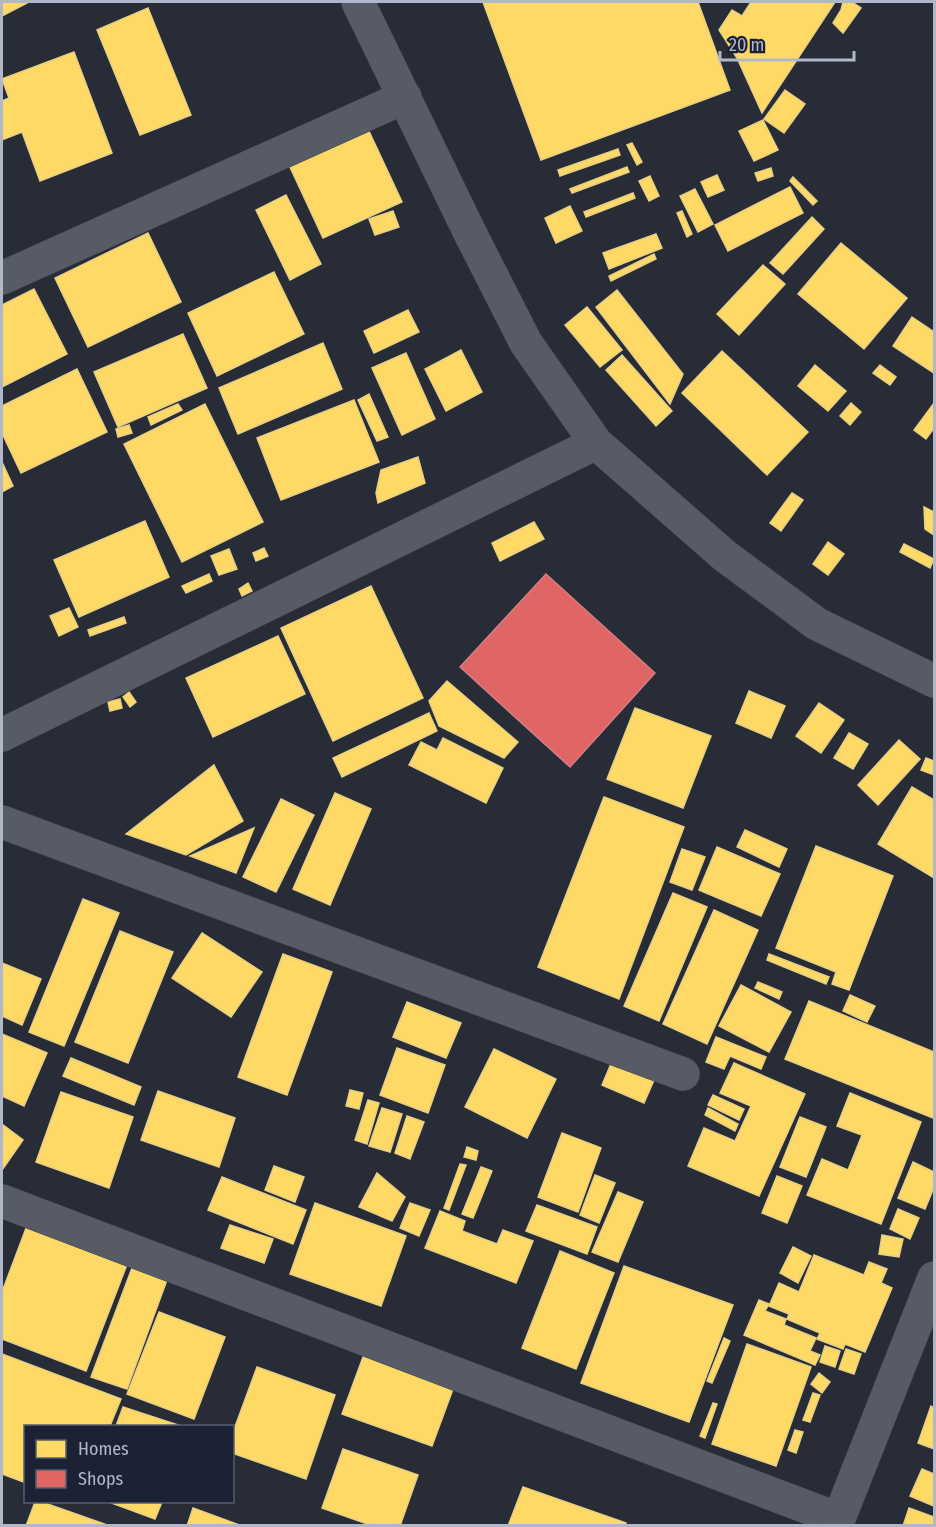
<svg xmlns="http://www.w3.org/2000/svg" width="936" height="1527" viewBox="0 0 936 1527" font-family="'Fira Sans Condensed',sans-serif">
	<rect width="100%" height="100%" fill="#272c37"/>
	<!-- homes -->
	<g fill="#ffd966" stroke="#e7cf84" stroke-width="1.5">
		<polygon points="2,2 26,2 27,3 2,16"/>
		<polygon points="483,2 698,2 730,90 541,160"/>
		<polygon points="751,2 835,2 762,113 737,58 719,30 732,10 742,16"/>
		<polygon points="843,2 852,2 861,8 843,33 833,23 841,10"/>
		<polygon points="148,8 191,115 140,135 97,30"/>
		<polygon points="74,52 112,153 40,181 22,132 2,140 2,101 9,98 2,79"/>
		<polygon points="785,90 805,104 784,133 764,119"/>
		<polygon points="763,120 778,150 754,161 739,131"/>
		<polygon points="368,129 402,202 323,238 290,167"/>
		<polygon points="632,143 642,162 637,165 627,145"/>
		<polygon points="618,149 620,155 560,176 558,170"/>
		<polygon points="627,167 629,172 572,193 570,189"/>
		<polygon points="771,168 773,176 758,181 755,173"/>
		<polygon points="717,175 724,190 708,197 701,182"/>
		<polygon points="650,176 659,196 649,201 639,181"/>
		<polygon points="793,177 817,201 813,205 790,181"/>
		<polygon points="790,187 803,213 728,251 715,225"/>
		<polygon points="695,189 713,224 698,232 680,196"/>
		<polygon points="633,193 635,198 586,217 584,212"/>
		<polygon points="286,195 321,264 290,280 256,210"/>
		<polygon points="570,206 582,231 556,243 545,218"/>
		<polygon points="393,211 399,227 375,235 369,219"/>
		<polygon points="682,211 692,234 687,237 677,213"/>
		<polygon points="812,217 824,229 783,274 770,263"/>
		<polygon points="148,233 181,302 88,347 55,278"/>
		<polygon points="656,234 662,248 609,269 603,253"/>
		<polygon points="841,243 907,298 864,349 798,294"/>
		<polygon points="654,254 656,259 611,281 609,276"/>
		<polygon points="763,265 785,284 739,335 717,314"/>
		<polygon points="274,272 304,334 217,376 188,313"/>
		<polygon points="34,289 67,354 2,387 2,305"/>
		<polygon points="617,290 683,374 670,404 596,307"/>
		<polygon points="587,307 622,350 600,367 565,325"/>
		<polygon points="408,310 419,332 374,353 364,331"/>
		<polygon points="912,317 934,332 934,373 893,346"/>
		<polygon points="183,334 207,388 118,427 94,372"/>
		<polygon points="323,343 342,389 238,434 219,388"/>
		<polygon points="461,350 482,392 446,411 425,369"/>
		<polygon points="722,351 808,432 767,475 682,393"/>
		<polygon points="406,353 435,419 402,435 372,368"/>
		<polygon points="622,355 672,411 656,426 606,370"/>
		<polygon points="815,365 846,391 828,411 798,386"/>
		<polygon points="880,365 896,377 890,385 873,373"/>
		<polygon points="77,369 107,432 21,473 2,433 2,406"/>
		<polygon points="369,394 388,437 377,441 358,400"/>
		<polygon points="354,400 379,462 281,500 257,438"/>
		<polygon points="851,403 861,412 850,425 840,416"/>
		<polygon points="934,403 934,428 926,439 914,430"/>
		<polygon points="178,404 182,410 151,425 148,417"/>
		<polygon points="205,404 263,522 182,562 124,444"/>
		<polygon points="129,425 132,433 118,437 116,429"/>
		<polygon points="418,457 425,483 378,503 376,493 381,470"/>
		<polygon points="2,462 13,486 2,492"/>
		<polygon points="792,493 803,500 781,531 770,523"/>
		<polygon points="924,507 934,512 934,535 925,529"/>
		<polygon points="145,521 169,577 79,617 54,560"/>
		<polygon points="534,522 544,539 500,561 492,543"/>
		<polygon points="828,542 844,554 828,575 813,564"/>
		<polygon points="904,544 934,559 930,568 900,552"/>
		<polygon points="264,548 268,556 256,561 253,553"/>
		<polygon points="229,549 237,569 219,575 211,556"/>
		<polygon points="209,574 212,581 186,593 182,586"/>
		<polygon points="248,583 252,591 242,596 239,589"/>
		<polygon points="371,586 423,698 333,741 281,628"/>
		<polygon points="69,608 78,627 59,636 50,616"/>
		<polygon points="124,617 126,623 90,636 88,630"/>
		<polygon points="278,636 305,694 213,737 186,678"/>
		<polygon points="447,681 518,742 504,758 439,726 429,701"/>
		<polygon points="749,691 785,706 771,738 736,723"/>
		<polygon points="129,692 136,702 130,707 123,697"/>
		<polygon points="120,699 122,708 110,711 108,702"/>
		<polygon points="819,703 844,720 821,753 796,736"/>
		<polygon points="635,708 711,736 683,808 607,779"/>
		<polygon points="429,713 437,731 342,777 333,758"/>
		<polygon points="849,733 868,744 853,769 834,758"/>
		<polygon points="443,738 503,768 486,803 409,765 421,742 437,750"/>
		<polygon points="899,740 920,759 878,805 858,785"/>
		<polygon points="926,758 934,761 934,775 921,770"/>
		<polygon points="214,765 243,821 186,855 126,834"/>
		<polygon points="912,787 934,800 934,878 878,844"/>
		<polygon points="335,793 371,809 330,905 293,889"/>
		<polygon points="604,797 684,827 619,999 538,967"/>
		<polygon points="281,799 314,815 276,892 243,877"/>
		<polygon points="254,828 236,873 190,856"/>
		<polygon points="745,830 787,849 779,867 737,847"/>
		<polygon points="816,846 893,876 849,990 832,984 836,972 776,948"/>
		<polygon points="717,847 780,874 761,916 699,890"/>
		<polygon points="682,849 705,857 692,890 670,882"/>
		<polygon points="673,893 707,907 659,1021 624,1006"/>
		<polygon points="83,899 119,913 64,1046 29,1032"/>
		<polygon points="714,910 758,930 707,1044 663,1024"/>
		<polygon points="120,931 173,952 128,1063 75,1042"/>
		<polygon points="202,933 262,972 231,1017 172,978"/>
		<polygon points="283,954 332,972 287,1095 238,1077"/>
		<polygon points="769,954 829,977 826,984 767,960"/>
		<polygon points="2,963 41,979 22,1025 2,1016"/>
		<polygon points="758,982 782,992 779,999 755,988"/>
		<polygon points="741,985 791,1012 769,1052 719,1026"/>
		<polygon points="850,995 875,1006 867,1022 843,1011"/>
		<polygon points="809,1001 934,1052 934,1114 933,1118 785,1059"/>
		<polygon points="407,1002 461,1023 446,1058 393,1037"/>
		<polygon points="2,1034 47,1053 24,1106 2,1096"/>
		<polygon points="716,1037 766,1057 761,1069 730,1056 724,1069 706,1062"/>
		<polygon points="397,1048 445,1065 428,1113 380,1095"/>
		<polygon points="494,1049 556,1079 527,1138 465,1107"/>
		<polygon points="71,1058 141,1087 134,1105 63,1076"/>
		<polygon points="613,1059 655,1078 644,1103 602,1085"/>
		<polygon points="734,1063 805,1094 759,1196 688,1166 704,1128 735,1141 751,1106 720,1093"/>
		<polygon points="350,1090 363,1093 359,1109 346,1106"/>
		<polygon points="158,1091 235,1118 219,1167 141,1140"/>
		<polygon points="61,1092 133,1117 109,1188 36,1162"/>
		<polygon points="850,1093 921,1122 881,1224 807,1195 822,1159 848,1170 862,1135 837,1126"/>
		<polygon points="713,1095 744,1109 739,1120 708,1105"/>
		<polygon points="368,1100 379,1103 367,1144 355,1140"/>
		<polygon points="382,1108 402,1114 390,1152 369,1146"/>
		<polygon points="708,1108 738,1124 735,1131 705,1115"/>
		<polygon points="407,1116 424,1122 410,1159 395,1153"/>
		<polygon points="800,1117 826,1127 806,1177 780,1167"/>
		<polygon points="2,1124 23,1140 2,1170"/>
		<polygon points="562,1133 601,1148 578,1212 538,1197"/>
		<polygon points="467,1147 478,1151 476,1160 464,1157"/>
		<polygon points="913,1162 934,1172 934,1187 925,1209 898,1198"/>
		<polygon points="460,1164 466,1165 449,1210 444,1208"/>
		<polygon points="274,1166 304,1177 295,1202 265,1190"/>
		<polygon points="481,1167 492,1171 473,1218 462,1214"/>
		<polygon points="377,1173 405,1197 392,1221 359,1207"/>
		<polygon points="595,1175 615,1183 599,1223 580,1215"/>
		<polygon points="777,1176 802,1186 787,1223 762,1213"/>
		<polygon points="222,1177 306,1210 293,1244 208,1210"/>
		<polygon points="618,1192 643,1202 618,1262 592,1252"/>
		<polygon points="315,1203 406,1236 381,1306 290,1274"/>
		<polygon points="410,1203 430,1210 419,1236 400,1228"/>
		<polygon points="537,1205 597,1227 587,1254 526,1231"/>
		<polygon points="898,1209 919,1218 910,1239 890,1229"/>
		<polygon points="440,1211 465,1221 462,1231 497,1244 503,1230 533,1241 516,1283 425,1248"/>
		<polygon points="28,1223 128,1262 86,1371 2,1339 2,1292"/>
		<polygon points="230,1225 273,1239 264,1263 221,1248"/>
		<polygon points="882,1235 903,1239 899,1257 879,1254"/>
		<polygon points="793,1247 811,1256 798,1283 780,1273"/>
		<polygon points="560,1251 614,1273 576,1369 522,1348"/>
		<polygon points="814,1255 864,1275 869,1262 887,1269 881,1283 892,1288 865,1352 845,1344 843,1349 817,1339 820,1333 787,1319 789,1314 769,1306 779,1283 799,1292"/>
		<polygon points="624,1266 733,1305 689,1422 581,1383"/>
		<polygon points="132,1268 167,1280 127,1389 91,1377"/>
		<polygon points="759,1300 769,1304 765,1311 786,1319 784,1325 816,1338 810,1351 820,1355 815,1365 744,1335"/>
		<polygon points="159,1312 225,1337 194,1419 127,1394"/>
		<polygon points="724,1338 730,1341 712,1383 707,1381"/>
		<polygon points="747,1344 811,1367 776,1466 712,1444"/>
		<polygon points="825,1346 840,1351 835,1367 820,1362"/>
		<polygon points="366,1349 456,1381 432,1446 342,1414"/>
		<polygon points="846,1349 861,1354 854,1374 839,1369"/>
		<polygon points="2,1354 121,1399 110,1426 26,1426 26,1483 2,1474"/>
		<polygon points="257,1367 335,1395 306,1479 232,1453 232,1435"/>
		<polygon points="819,1373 830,1382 822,1393 811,1384"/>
		<polygon points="813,1393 820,1395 810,1422 803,1420"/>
		<polygon points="713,1403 717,1404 705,1438 700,1436"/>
		<polygon points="931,1406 934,1408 934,1449 918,1443"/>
		<polygon points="123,1407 181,1426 116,1426"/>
		<polygon points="795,1430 803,1432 796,1453 788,1450"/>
		<polygon points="343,1449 418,1475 400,1526 373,1526 322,1508"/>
		<polygon points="922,1469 934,1474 934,1506 910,1496"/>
		<polygon points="523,1487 626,1523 625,1526 508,1526"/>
		<polygon points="35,1502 42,1502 110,1526 26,1526"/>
		<polygon points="109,1502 162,1502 155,1519"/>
		<polygon points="193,1508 242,1526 187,1526"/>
		<polygon points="909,1508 934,1517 934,1526 903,1526"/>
	</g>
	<!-- shops -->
	<polygon fill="#e06666" stroke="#d27e84" stroke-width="1.5" points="546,574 655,673 570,767 460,667"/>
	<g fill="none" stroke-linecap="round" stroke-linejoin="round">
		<!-- minor casing -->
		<g stroke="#444850" stroke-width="34">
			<g id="minor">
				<polyline points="358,2 469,231 526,343 596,443 725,556 817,624 934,681"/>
				<polyline points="2,278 405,97"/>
				<polyline points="2,735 596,443"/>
				<polyline points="2,822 683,1074"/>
				<polyline points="2,1201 838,1519"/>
				<polyline points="836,1526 934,1278"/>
			</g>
		</g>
		<!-- minor -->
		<use href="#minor" stroke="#575b65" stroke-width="33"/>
	</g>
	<!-- border -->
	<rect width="936" height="1527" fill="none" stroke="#b0b7c9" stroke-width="6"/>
	<!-- legend -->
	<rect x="24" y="1425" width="210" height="78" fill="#1a2233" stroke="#565e6f" stroke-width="1.5"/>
	<rect x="36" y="1440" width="30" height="18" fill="#ffd966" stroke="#565e6f" stroke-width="1.5"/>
	<text x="78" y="1455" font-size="18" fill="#b0b7c9">Homes</text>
	<rect x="36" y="1470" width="30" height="18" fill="#e06666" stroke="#565e6f" stroke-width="1.5"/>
	<text x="78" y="1485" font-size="18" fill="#b0b7c9">Shops</text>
	<!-- scale -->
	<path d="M720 51v9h134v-9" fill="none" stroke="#b0b7c9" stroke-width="3"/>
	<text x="729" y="51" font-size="18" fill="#b0b7c9" stroke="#1a2233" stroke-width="4.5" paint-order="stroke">20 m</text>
</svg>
